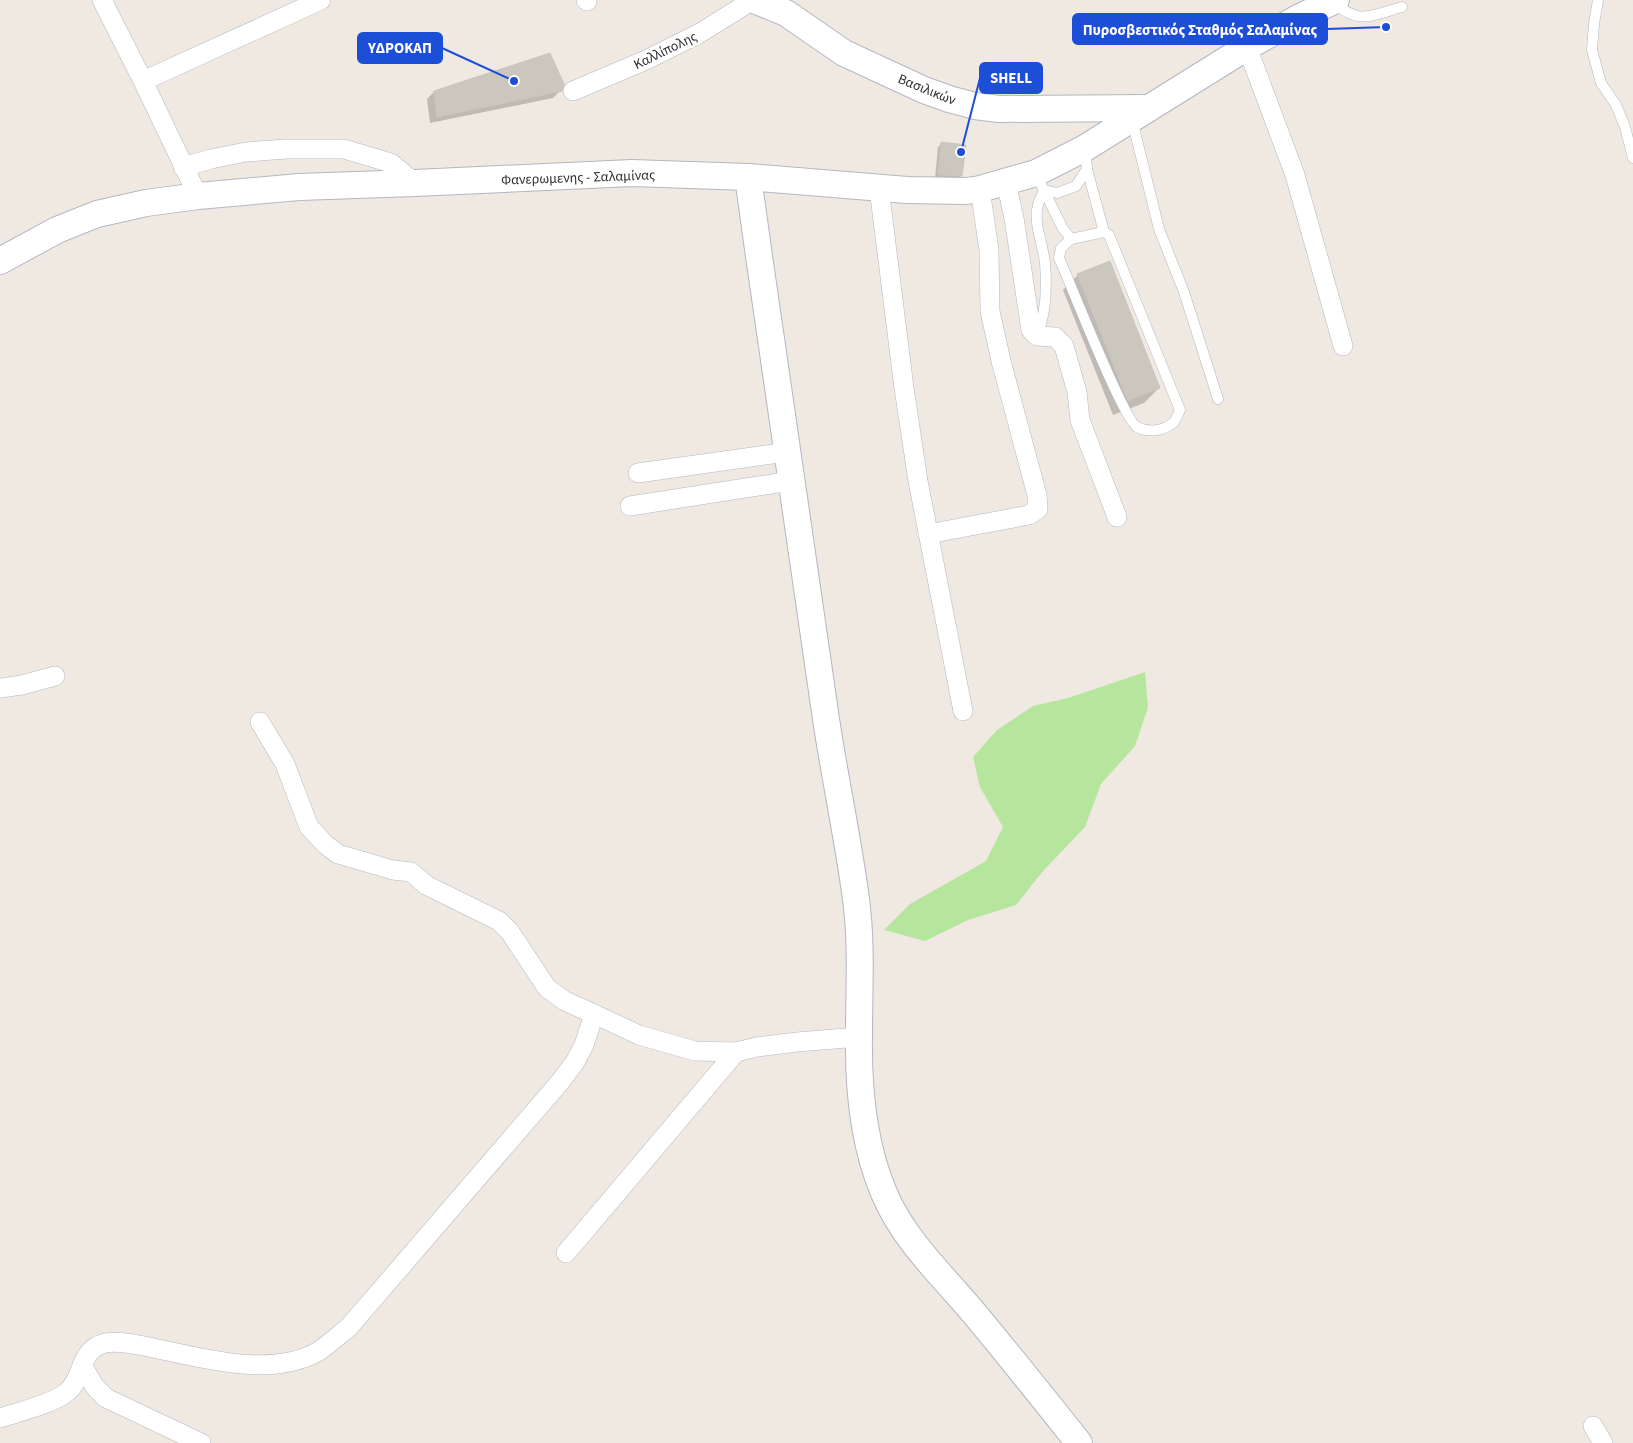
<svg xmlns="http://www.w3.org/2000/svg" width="1633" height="1443" viewBox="0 0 1633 1443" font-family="'Source Sans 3',sans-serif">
	<rect width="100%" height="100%" fill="#efe9e1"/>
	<!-- green -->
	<polygon fill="#b6e59e" points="1145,672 1148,707 1135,746 1101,784 1085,827 1043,871 1016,905 968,920 925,941 884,930 910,904 986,861 1003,827 980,787 973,757 997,730 1033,706 1068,698"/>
	<!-- shadow -->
	<g fill="#0003">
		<polygon points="561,90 553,98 430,123 427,99 434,92"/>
		<polygon points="942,143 961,175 958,179 935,178 938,147"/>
		<polygon points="1078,275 1159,388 1144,403 1113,415 1063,290"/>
	</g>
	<!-- building -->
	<g fill="#cbc7bf" stroke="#cbc5ba">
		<polygon points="550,53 564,84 562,91 437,117 434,91"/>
		<polygon points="941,142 966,145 962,176 938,175"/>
		<polygon points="1110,261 1160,388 1128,401 1077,274"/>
	</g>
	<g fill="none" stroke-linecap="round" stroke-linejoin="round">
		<!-- lane casing -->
		<g stroke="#b4b7c1" stroke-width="11">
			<g id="lane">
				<polyline points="1598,0 1594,24 1592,50 1601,83 1616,105 1625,127 1633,158"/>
				<path d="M1332 3C1340 8 1348 14 1358 16 1369 19 1390 10 1402 7"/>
				<polyline points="1132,120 1159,229 1184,292 1218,399"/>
				<polyline points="1087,169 1104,232"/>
				<path d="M1036 174 1062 227 1071 239 1104 232 1109 235 1180 410C1178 414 1176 420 1173 423 1163 431 1148 433 1137 427 1123 419 1070 282 1059 258L1061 248 1071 239"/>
				<path d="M1037 336C1046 314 1047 287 1045 263 1043 244 1033 223 1038 205 1039 200 1042 195 1044 190L1057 193 1076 186 1087 169 1085 150"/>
			</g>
		</g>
		<!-- street casing -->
		<g stroke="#b4b7c1" stroke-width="20">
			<g id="street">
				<polyline points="102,0 143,81 198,196"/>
				<polyline points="586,0 587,1"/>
				<polyline points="1247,47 1295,175 1343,346"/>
				<polyline points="143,81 321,0"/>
				<polyline points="573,91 646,60 700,33 753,0"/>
				<polyline points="183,167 211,159 246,152 286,149 344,149 391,163 415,183"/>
				<polyline points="1006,182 1014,218 1031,330 1037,336 1055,337 1064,346 1077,392 1080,420 1117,517"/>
				<polyline points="879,188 904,388 918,481 963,711"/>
				<polyline points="638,473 787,452"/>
				<polyline points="630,506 791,481"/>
				<polyline points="928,534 1029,515 1038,509 1037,495 1001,361 990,311 989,250 980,189"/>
				<polyline points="0,688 22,685 55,676"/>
				<polyline points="260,722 285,764 309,827 326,845 338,854 393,870 411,872 426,885 499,921 510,932 547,988 565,1001 594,1014"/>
				<polyline points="566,1253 736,1052"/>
				<polyline points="82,1365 95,1387 106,1398 201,1443"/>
				<path d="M0 1418C18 1412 53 1404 67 1392 85 1377 78 1350 105 1343 118 1340 144 1346 158 1349 207 1359 272 1378 319 1351 329 1344 339 1335 349 1327L560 1082 575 1062 584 1045 594 1014 639 1035 695 1051 736 1052 757 1047 797 1042 859 1037"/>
				<polyline points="1593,1426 1603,1443"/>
			</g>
		</g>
		<!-- secondary casing -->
		<g stroke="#b4b7c1" stroke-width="28">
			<g id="secondary">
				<polyline points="754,0 786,13 844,53 924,90 949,99 975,106 999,109 1148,108"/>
				<path d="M748 177C773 358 799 539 826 719 835 779 848 839 856 899 862 944 859 989 859 1034 858 1087 863 1144 884 1193 903 1239 941 1274 973 1312 1009 1355 1044 1399 1079 1443"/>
				<polyline points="0,261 57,230 97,214 146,203 198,196 299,187 415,183 632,173 748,177 907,190 966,191 980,189 1036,173 1085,148 1247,47 1298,18 1336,0"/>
			</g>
		</g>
		<!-- lane -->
		<use href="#lane" stroke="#fff" stroke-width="10"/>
		<!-- street -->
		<use href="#street" stroke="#fff" stroke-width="19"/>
		<!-- secondary -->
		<use href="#secondary" stroke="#fff" stroke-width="26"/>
	</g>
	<g text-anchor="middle" stroke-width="5" stroke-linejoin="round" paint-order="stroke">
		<!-- street labels -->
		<g font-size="14" fill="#2e2e2e" stroke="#fff">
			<text transform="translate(665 50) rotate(-26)" y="5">Καλλίπολης</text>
			<text transform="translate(927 89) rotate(22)" y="5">Βασιλικών</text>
			<text transform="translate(578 177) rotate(-2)" y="5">Φανερωμενης - Σαλαμίνας</text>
		</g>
	</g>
	<!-- callouts -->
	<path fill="none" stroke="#1d4ed8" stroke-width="2" d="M1386 27L1327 29M514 81L442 48M961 152L980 78"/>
	<g fill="#1d4ed8" stroke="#fff" stroke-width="2">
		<circle cx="1386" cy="27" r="5"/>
		<circle cx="514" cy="81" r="5"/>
		<circle cx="961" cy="152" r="5"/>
	</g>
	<g fill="#1d4ed8" stroke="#1d4ed8" stroke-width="2">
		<rect x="1073" y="14" width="254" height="30" rx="5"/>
		<rect x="358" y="33" width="84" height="30" rx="5"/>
		<rect x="980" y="63" width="62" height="30" rx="5"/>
	</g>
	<g font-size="15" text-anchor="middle" font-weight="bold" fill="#fff">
		<text x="1200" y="35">Πυροσβεστικός Σταθμός Σαλαμίνας</text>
		<text x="400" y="53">ΥΔΡΟΚΑΠ</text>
		<text x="1011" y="83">SHELL</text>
	</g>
</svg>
